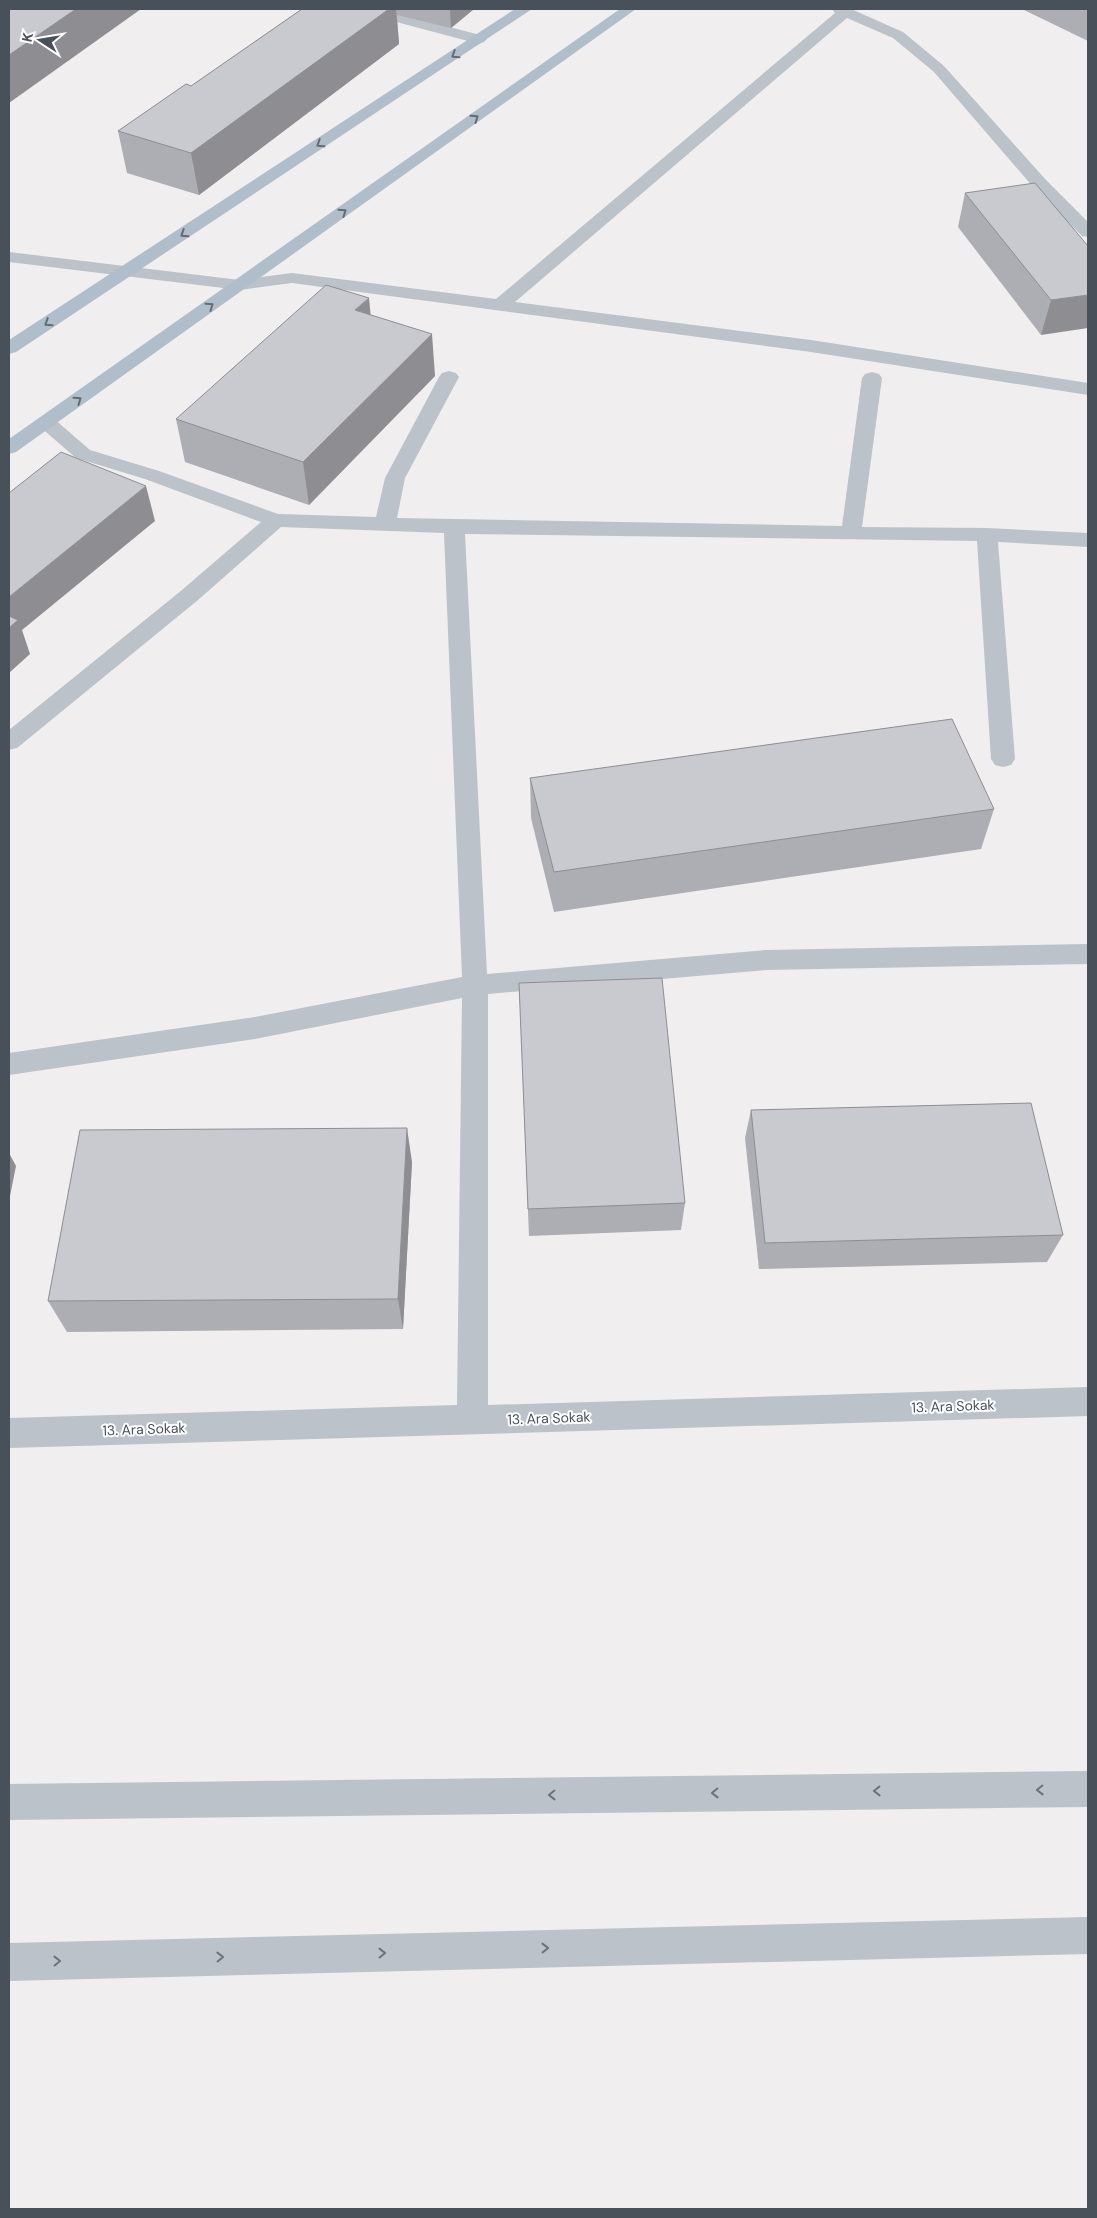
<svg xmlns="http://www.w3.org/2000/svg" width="1097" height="2218" viewBox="0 0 1097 2218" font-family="'DM Sans',sans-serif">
	<rect width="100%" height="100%" fill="#f0eeee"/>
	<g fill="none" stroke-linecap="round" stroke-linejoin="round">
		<!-- minor -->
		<g fill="#bbc2c9" fill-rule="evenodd">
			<polygon points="357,9 380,9 484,36 487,39 484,42 479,44 359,12"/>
			<polygon points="832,9 851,9 903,32 944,66 1046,180 1088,222 1088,237 1082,236 1034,188 934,72 893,38 847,18 515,302 811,340 1088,383 1088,395 811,352 292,283 240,290 9,262 9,252 240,280 292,273 496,299 835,13"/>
			<polygon points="449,371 456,373 459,377 405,478 397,518 842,526 862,378 865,374 872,372 879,374 882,378 862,527 987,528 1088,533 1088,547 998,542 1015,759 1011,765 1003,767 995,765 991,759 977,541 465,534 487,974 766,950 1088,944 1088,964 766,970 488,994 488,1405 1088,1387 1088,1416 9,1448 9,1418 457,1405 462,998 255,1039 9,1075 9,1053 255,1017 462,977 444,533 281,527 198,600 17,748 9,750 9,730 182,590 261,522 145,479 76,458 39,426 36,422 39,418 46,416 53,418 90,450 159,471 278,514 376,517 385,478 439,377 442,373"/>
			<polygon points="1088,1771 1088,1807 9,1820 9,1784"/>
			<polygon points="1088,1917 1088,1954 9,1981 9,1943"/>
		</g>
		<!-- major -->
		<g fill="#b0bdca" fill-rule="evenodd">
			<polygon points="515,9 532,9 16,352 9,354 9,340"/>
			<polygon points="620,9 636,9 16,452 9,454 9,439"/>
		</g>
	</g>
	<!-- wall -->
	<g fill="#adaeb3">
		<polygon points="302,9 474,9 451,28 397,15 399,44 199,195 127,173 118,131 191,86"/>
		<polygon points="1022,9 1088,9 1088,41"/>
		<polygon points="965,193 1088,246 1041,335 958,227"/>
		<polygon points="371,315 435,376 309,505 185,462 176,419"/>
		<polygon points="530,778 994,809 981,849 554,912 531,818"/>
		<polygon points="519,983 685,1203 681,1230 529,1236"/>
		<polygon points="751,1110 1063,1235 1047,1262 759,1269 745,1138"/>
		<polygon points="412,1162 403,1329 67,1332 48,1301"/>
	</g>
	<!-- shaded-wall -->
	<g fill="#8d8d92">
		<polygon points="76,9 141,9 9,103 9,55"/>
		<polygon points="389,9 396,9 399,44 199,195 191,153"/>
		<polygon points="450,9 474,9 451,28"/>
		<polygon points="1088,295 1088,328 1041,335 1051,300"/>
		<polygon points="369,298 373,340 355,310"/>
		<polygon points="432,334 435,376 309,505 303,462"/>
		<polygon points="146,486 155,521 22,630 30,654 9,673 9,597"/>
		<polygon points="407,1128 412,1162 403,1329 398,1299"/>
		<polygon points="9,1153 16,1166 9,1201"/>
	</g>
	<!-- building -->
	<g fill="#c9cad0" stroke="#8d8d92">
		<polygon points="9,9 76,9 9,55"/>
		<polygon points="302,9 389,9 191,153 118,131 186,84 191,86"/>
		<polygon points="1035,183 1088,246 1088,295 1051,300 965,193"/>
		<polygon points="326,285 369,298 355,310 432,334 303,462 176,419"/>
		<polygon points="61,452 146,486 9,597 9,493"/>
		<polygon points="9,616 18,620 9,628"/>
		<polygon points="952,719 994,809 554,872 530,778"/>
		<polygon points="662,978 685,1203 528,1209 519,983"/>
		<polygon points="1031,1103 1063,1235 765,1243 751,1110"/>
		<polygon points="407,1128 398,1299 48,1301 80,1130"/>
	</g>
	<!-- one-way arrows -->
	<defs><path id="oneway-chevron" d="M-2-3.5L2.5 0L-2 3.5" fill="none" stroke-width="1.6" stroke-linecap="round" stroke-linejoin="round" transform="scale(1.25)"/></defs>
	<g stroke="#626c75">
		<use href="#oneway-chevron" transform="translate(455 55) rotate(147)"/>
		<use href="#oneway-chevron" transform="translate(475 118) rotate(-35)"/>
		<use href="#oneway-chevron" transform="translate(320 144) rotate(147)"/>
		<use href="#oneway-chevron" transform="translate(343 212) rotate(-35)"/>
		<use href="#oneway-chevron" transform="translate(184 234) rotate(147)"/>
		<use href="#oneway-chevron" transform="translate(210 306) rotate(-35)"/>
		<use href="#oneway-chevron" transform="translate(48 323) rotate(147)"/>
		<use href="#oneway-chevron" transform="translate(78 400) rotate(-35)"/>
	</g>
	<g stroke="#6a737b">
		<use href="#oneway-chevron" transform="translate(1040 1790) rotate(179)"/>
		<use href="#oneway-chevron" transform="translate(877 1791) rotate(179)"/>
		<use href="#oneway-chevron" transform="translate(715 1793) rotate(179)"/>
		<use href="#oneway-chevron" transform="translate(552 1795) rotate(179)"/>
		<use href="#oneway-chevron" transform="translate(545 1948) rotate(-1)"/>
		<use href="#oneway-chevron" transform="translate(382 1953) rotate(-1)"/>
		<use href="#oneway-chevron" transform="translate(220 1957) rotate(-1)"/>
		<use href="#oneway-chevron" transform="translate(57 1961) rotate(-1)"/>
	</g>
	<g text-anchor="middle" stroke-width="4" stroke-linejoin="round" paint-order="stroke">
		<!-- street labels -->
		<g font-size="14" fill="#485159" stroke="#fff">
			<text transform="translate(953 1406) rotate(-2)" y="5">13. Ara Sokak</text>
			<text transform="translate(549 1418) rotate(-2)" y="5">13. Ara Sokak</text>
			<text transform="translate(144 1429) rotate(-2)" y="5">13. Ara Sokak</text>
		</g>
	</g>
	<!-- border -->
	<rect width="1097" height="2218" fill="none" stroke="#485159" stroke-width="20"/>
	<!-- north arrow -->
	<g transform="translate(40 40) rotate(282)" stroke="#ffffff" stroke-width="4" paint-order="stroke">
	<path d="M0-4L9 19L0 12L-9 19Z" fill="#485159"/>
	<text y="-8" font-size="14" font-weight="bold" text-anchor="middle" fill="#485159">K</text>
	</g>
</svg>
